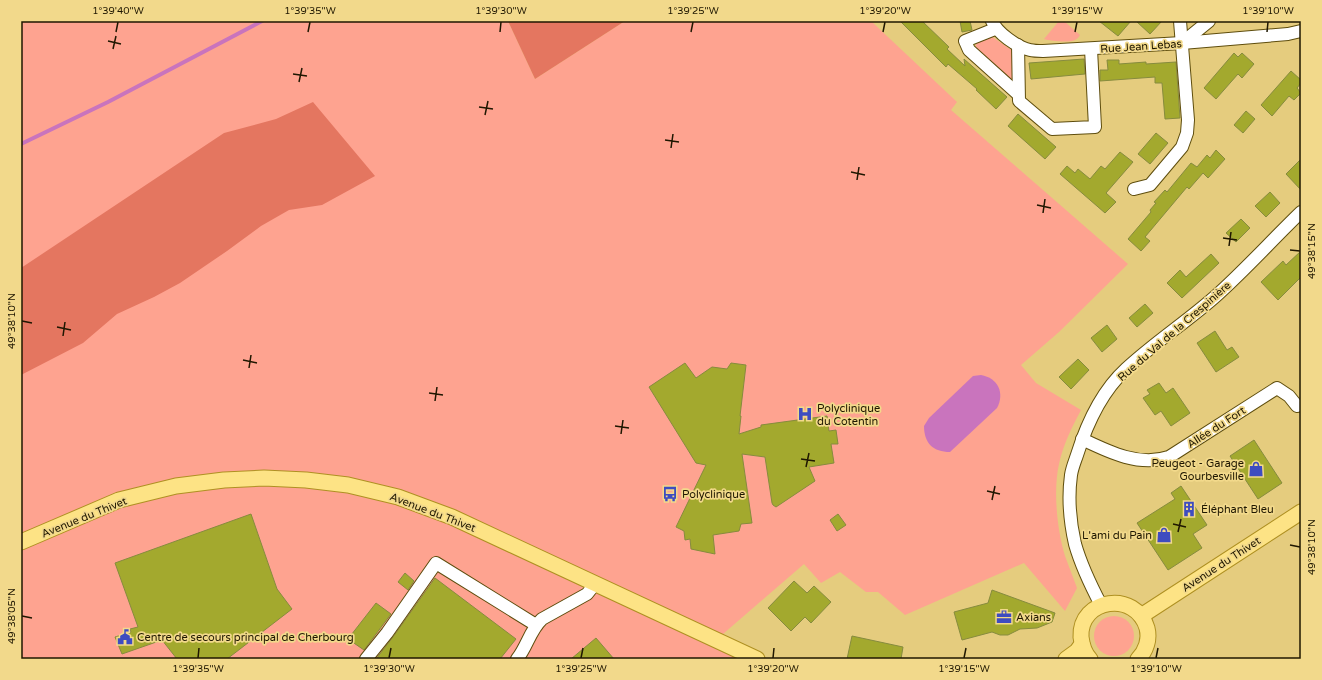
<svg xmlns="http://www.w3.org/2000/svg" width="1322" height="680" viewBox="0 0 1322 680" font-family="'Varela Round',sans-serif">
	<rect width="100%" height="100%" fill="#e5cc7e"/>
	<!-- green -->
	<g fill="#fea390">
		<path d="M21 21H508L535 79 625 21H871L957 102 951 110 1128 264 1059 332 1021 365 1036 383 1081 410C1072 427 1063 445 1059 464 1053 490 1057 530 1065 556 1069 567 1073 577 1077 588L1065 611 1024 563 905 615 878 592H866L840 572 821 583 804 564 716 640 757 659H21Z"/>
		<path d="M1059 21H1064L1080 35C1079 37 1077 39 1075 40 1069 43 1050 41 1044 39Z"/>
		<polygon points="986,36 991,36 1013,51 1013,82 976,48 976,44"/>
		<circle cx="1114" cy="636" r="20"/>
	</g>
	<!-- forest -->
	<g fill="#e47660">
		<polygon points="508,21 625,21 535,79"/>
		<polygon points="313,102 375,176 322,205 289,210 261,226 227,251 180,283 154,297 117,314 83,343 21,375 21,268 224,133 276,119"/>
	</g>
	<!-- water -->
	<path fill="#c974bd" d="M981 375C998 378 1005 393 997 408L950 452C933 452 924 443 924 426L929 418 973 376Z"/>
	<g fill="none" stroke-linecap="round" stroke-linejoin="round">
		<!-- stream -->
		<polyline stroke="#c974bd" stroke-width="4" points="21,144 108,102 262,21"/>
	</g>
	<!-- building -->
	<g fill="#a3a92e" stroke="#868b3e">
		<polygon points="900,21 922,21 949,47 947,49 965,66 964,59 1007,97 996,109 976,90 977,89 948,64 946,67"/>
		<polygon points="960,21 970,21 972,30 962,32"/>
		<polygon points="1099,21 1131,21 1118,36"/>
		<polygon points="1136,21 1162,21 1150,34"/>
		<polygon points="1234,53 1238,57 1242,53 1254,64 1242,78 1238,74 1216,99 1204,88"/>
		<polygon points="1084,59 1085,74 1031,79 1029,63"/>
		<polygon points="1107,60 1119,60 1119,64 1146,62 1146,64 1176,62 1180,118 1165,119 1162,83 1155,83 1155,77 1100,81 1100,70 1108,70"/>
		<polygon points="1291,71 1301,80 1301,83 1297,88 1301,93 1294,100 1289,96 1272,116 1261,105"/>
		<polygon points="1246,111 1255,119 1243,133 1234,125"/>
		<polygon points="1018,114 1056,147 1045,159 1008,126"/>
		<polygon points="1156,133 1168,143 1150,164 1138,154"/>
		<polygon points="1216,150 1225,159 1208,178 1203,173 1189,189 1187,187 1145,237 1150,241 1141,251 1128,239 1151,212 1150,210 1156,203 1154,202 1165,190 1167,192 1191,163 1197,167 1207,155 1210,158"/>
		<polygon points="1120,152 1133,162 1106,193 1116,202 1105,213 1060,174 1067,166 1075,173 1078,169 1090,179 1101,166 1105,169"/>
		<polygon points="1301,159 1301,190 1286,174"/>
		<polygon points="1270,192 1280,203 1266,217 1255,206"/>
		<polygon points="1241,219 1250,228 1236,242 1226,233"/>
		<polygon points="1301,251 1301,277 1278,300 1261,282 1283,261 1286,265"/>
		<polygon points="1211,254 1219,263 1182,298 1167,283 1180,270 1186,277"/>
		<polygon points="1145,304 1153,313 1137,327 1129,318"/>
		<polygon points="1107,325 1117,339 1102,352 1091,338"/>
		<polygon points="1215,331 1227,350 1232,347 1239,357 1216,372 1197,343"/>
		<polygon points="1078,359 1089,370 1071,389 1059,377"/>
		<polygon points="685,363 696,378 712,367 727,369 731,363 746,365 740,416 741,416 739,434 761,427 761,425 827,416 829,431 836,430 838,444 831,444 834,463 809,467 815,481 776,507 773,505 772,503 765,457 742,454 752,523 741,524 739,531 713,535 715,554 691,549 690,539 685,540 684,531 676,527 706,465 696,463 649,387"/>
		<polygon points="1159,383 1166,393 1173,388 1190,413 1171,426 1161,411 1155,415 1143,398 1150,394 1147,390"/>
		<polygon points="1254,440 1282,483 1258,499 1230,456"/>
		<polygon points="1181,486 1207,525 1193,534 1202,548 1168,570 1137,523 1175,499 1171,493"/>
		<polygon points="251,514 277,589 292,609 227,659 177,659 162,640 122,654 115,637 131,632 130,629 138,627 115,563"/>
		<polygon points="838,514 846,525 837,531 830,520"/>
		<polygon points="405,573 414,581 408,590 398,582"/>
		<polygon points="435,578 516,639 500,659 376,659 393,637"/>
		<polygon points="794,581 807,593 814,586 831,602 811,623 805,617 791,631 768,608"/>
		<polygon points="992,590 1055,613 1052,622 1037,628 1020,629 1008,635 1000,635 992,632 962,640 954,612 988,603"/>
		<polygon points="376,603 391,614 364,650 348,639"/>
		<polygon points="852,636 903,647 901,659 847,659"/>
		<polygon points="596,638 614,659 571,659"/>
	</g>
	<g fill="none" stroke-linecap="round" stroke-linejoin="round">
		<!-- minor casing -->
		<g stroke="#5e4d0d" stroke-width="14">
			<g id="minor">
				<path d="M992 21C997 33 1017 47 1030 50 1034 51 1039 51 1043 51L1182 43 1288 34 1301 31"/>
				<polyline points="995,29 965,41 969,50 1018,94"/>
				<polyline points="1182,43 1209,21"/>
				<polyline points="1018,45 1019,101 1052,129 1095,127 1091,49"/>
				<polyline points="1134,189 1150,185 1182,147 1187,133 1188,120 1180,21"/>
				<path d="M1082 439C1109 452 1139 467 1169 457L1277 388 1289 396 1297 406"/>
				<path d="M1101 605C1091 586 1081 565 1075 544 1070 522 1068 497 1071 475 1072 468 1075 461 1077 455 1087 423 1101 392 1126 369 1155 342 1188 321 1217 295 1246 269 1273 239 1301 212"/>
				<polyline points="366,659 387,633 436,563 536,625"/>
				<path d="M517 659C527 647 530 630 542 619L587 594 595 584"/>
			</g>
		</g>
		<!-- major casing -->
		<g stroke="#af9022" stroke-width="17">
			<g id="major">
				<polyline points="21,542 119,500 176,486 224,480 264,478 306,480 348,485 398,497 452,517 757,659"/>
				<polyline points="1141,616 1301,512"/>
				<polyline points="1066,659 1077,651 1082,644"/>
				<path d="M1090 659C1084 653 1082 645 1081 637 1079 598 1136 590 1147 628 1150 639 1146 651 1138 659"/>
			</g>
		</g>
		<!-- minor -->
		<use href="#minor" stroke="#fff" stroke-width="12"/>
		<!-- major -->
		<use href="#major" stroke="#fde385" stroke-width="15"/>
	</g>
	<!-- ticks -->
	<path fill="none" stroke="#1f1701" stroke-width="1.5" d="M116 32 118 22M308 32 310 22M500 32 501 22M691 32 693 22M883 32 885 22M1075 32 1077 22M1267 32 1268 22M108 41 121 44M113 49 116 36M293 74 307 76M299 82 302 68M479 107 493 109M485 115 488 101M665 140 679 142M671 148 673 134M851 172 865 175M857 180 859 167M1037 205 1051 208M1043 213 1045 199M1223 238 1237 240M1229 246 1231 232M1290 250 1300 251M22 321 32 323M57 327 71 330M63 336 65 322M243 360 257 363M249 368 251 355M429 393 443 395M435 401 437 387M615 426 629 428M621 434 623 420M801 459 815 461M806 467 809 453M987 491 1000 494M992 500 995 486M1173 524 1186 527M1178 532 1181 519M1290 545 1300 547M22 616 32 618M198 658 199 648M389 658 391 648M581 658 583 648M773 658 774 648M964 658 966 648M1156 658 1158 648"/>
	<!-- icons -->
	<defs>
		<g id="hospital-bare" transform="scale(1.2)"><path d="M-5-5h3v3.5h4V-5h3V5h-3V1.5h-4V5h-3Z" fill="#3e4cc0" stroke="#f2d98b" stroke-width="2.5" paint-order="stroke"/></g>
		<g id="shop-bare" transform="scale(1.2)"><path d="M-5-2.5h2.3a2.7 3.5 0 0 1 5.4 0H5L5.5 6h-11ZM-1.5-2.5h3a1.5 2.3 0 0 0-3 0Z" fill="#3e4cc0" stroke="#f2d98b" stroke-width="2.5" paint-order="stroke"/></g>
		<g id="bus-bare" transform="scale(1.2)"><path d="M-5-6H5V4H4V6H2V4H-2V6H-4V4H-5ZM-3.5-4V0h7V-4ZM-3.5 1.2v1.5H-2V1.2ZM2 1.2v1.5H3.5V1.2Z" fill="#3e4cc0" stroke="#f2d98b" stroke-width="2.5" paint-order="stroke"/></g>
		<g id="building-bare" transform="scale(1.2)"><path d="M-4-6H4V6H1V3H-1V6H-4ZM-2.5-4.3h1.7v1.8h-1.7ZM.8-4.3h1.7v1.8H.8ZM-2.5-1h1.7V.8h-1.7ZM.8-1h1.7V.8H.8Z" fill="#3e4cc0" stroke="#f2d98b" stroke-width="2.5" paint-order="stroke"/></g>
		<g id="office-bare" transform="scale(1.2)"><path d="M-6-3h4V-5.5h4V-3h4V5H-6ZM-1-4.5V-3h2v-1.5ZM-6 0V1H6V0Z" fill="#3e4cc0" stroke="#f2d98b" stroke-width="2.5" paint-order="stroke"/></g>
		<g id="civic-bare" transform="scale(1.2)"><path d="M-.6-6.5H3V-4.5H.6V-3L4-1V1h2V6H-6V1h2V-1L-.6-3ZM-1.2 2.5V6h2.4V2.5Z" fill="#3e4cc0" stroke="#f2d98b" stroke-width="2.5" paint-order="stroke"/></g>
	</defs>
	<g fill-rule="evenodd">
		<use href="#hospital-bare" x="805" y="414"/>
		<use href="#shop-bare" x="1256" y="469"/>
		<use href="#bus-bare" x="670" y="494"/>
		<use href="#building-bare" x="1189" y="509"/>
		<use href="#shop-bare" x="1164" y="535"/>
		<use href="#office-bare" x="1004" y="617"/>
		<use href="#civic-bare" x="125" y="637"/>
	</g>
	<g text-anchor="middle" stroke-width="3.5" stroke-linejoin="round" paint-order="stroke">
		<!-- street labels -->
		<g font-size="11" fill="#1f1701" stroke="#f2d98b">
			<text transform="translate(1141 46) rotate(-4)" y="4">Rue Jean Lebas</text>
			<text transform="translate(1174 331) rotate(-41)" y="4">Rue du Val de la Crespinière</text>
			<text transform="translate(1216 427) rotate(-33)" y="4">Allée du Fort</text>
			<text transform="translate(433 512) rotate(21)" y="4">Avenue du Thivet</text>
			<text transform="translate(84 517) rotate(-22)" y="4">Avenue du Thivet</text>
			<text transform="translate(1221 564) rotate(-33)" y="4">Avenue du Thivet</text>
		</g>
		<!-- poi labels -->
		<g font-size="11" fill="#1f1701" stroke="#f2d98b" text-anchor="start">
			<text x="817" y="412">Polyclinique<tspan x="817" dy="13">du Cotentin</tspan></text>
			<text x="1244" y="467" text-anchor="end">Peugeot - Garage<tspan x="1244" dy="13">Gourbesville</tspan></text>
			<text x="682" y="498">Polyclinique</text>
			<text x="1201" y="513">Éléphant Bleu</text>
			<text x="1152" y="539" text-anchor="end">L'ami du Pain</text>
			<text x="1016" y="621">Axians</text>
			<text x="137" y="641">Centre de secours principal de Cherbourg</text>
		</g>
	</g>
	<!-- border -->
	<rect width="1322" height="680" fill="none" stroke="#f2d98b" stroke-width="44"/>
	<rect x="22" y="22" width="1278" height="636" fill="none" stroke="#1f1701" stroke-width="1.5"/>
	<g font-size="10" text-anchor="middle" fill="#1f1701">
		<text x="118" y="14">1°39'40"W</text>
		<text x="310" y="14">1°39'35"W</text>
		<text x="501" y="14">1°39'30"W</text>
		<text x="693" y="14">1°39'25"W</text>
		<text x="885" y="14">1°39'20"W</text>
		<text x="1077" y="14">1°39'15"W</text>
		<text x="1268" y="14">1°39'10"W</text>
		<text transform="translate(1311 251) rotate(-90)" y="4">49°38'15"N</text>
		<text transform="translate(11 321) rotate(-90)" y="4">49°38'10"N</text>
		<text transform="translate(1311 547) rotate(-90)" y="4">49°38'10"N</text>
		<text transform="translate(11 616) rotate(-90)" y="4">49°38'05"N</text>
		<text x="198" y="672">1°39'35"W</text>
		<text x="389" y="672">1°39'30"W</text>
		<text x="581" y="672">1°39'25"W</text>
		<text x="773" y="672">1°39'20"W</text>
		<text x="964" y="672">1°39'15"W</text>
		<text x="1156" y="672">1°39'10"W</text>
	</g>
</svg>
